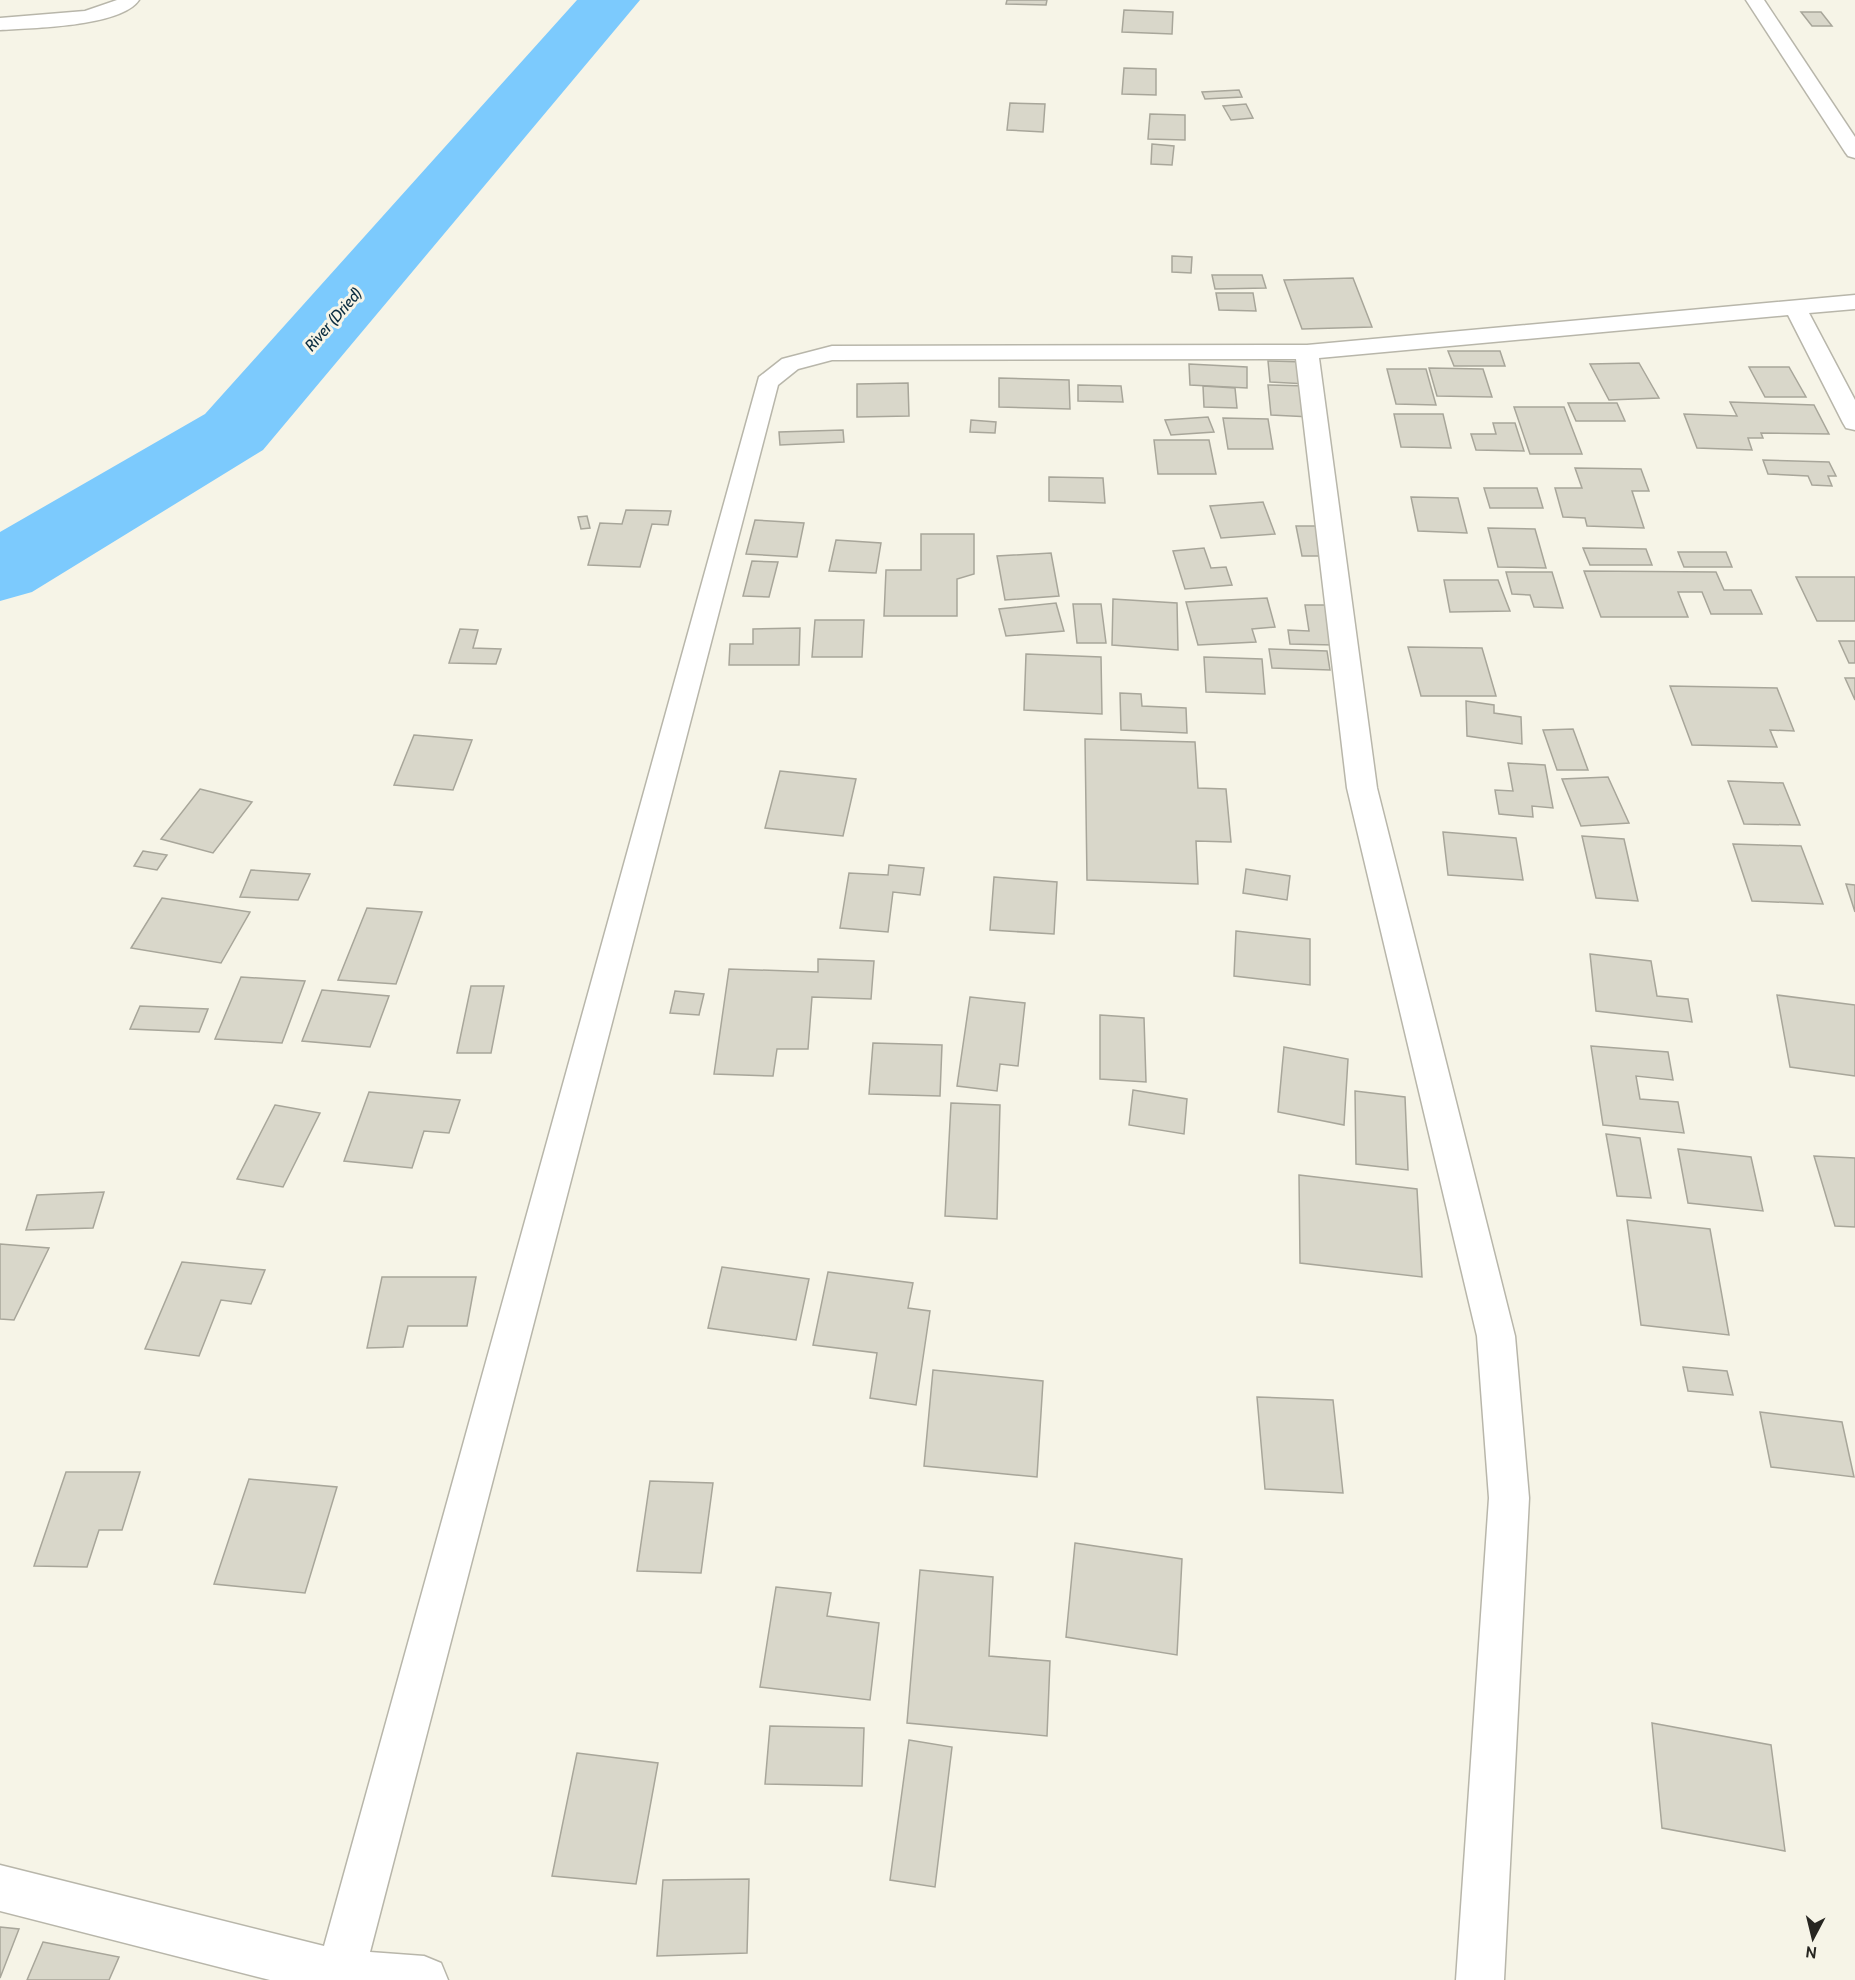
<svg xmlns="http://www.w3.org/2000/svg" width="1855" height="1980" viewBox="0 0 1855 1980" font-family="Cabin,sans-serif">
	<rect width="100%" height="100%" fill="#f6f4e7"/>
	<g fill="none" stroke-linecap="round" stroke-linejoin="round">
		<!-- river -->
		<polygon fill="#7ccafd" fill-rule="evenodd" points="577,0 640,0 263,450 32,592 0,601 0,532 205,414"/>
	</g>
	<!-- building -->
	<g fill="#d9d7ca" stroke="#a8a69a" stroke-width="1.5">
		<polygon points="1007,0 1047,0 1046,5 1006,4"/>
		<polygon points="1124,10 1173,12 1172,34 1122,32"/>
		<polygon points="1801,12 1821,12 1832,26 1812,26"/>
		<polygon points="1124,68 1156,69 1156,95 1122,94"/>
		<polygon points="1239,90 1242,97 1205,99 1202,92"/>
		<polygon points="1010,103 1045,104 1043,132 1007,130"/>
		<polygon points="1246,104 1253,118 1231,120 1223,106"/>
		<polygon points="1150,114 1185,115 1185,140 1148,139"/>
		<polygon points="1152,144 1174,146 1172,165 1151,164"/>
		<polygon points="1172,256 1192,257 1191,273 1172,272"/>
		<polygon points="1212,275 1262,275 1266,288 1215,289"/>
		<polygon points="1353,278 1372,327 1302,329 1284,280"/>
		<polygon points="1216,293 1253,293 1256,311 1219,310"/>
		<polygon points="1448,351 1500,351 1505,366 1454,366"/>
		<polygon points="1268,361 1305,362 1307,384 1270,382"/>
		<polygon points="1639,363 1659,398 1609,400 1590,364"/>
		<polygon points="1189,364 1247,367 1247,388 1190,385"/>
		<polygon points="1749,367 1789,367 1806,397 1765,397"/>
		<polygon points="1429,368 1483,369 1492,397 1437,396"/>
		<polygon points="1387,369 1426,369 1436,405 1396,404"/>
		<polygon points="999,378 1069,380 1070,409 999,407"/>
		<polygon points="908,383 909,416 857,417 857,384"/>
		<polygon points="1078,385 1121,386 1123,402 1078,401"/>
		<polygon points="1268,385 1307,386 1311,417 1271,415"/>
		<polygon points="1203,386 1235,388 1237,408 1204,407"/>
		<polygon points="1730,402 1814,405 1829,434 1761,433 1763,438 1748,438 1752,450 1697,448 1684,414 1737,416"/>
		<polygon points="1568,403 1617,403 1625,421 1576,421"/>
		<polygon points="1514,407 1564,407 1582,454 1530,454"/>
		<polygon points="1394,414 1443,414 1451,448 1401,447"/>
		<polygon points="1208,417 1214,432 1171,435 1165,420"/>
		<polygon points="1223,418 1268,419 1273,449 1228,449"/>
		<polygon points="971,420 996,422 995,433 970,432"/>
		<polygon points="1493,423 1515,423 1524,451 1476,450 1471,434 1496,434"/>
		<polygon points="843,430 844,442 780,445 779,432"/>
		<polygon points="1154,440 1209,440 1216,474 1158,474"/>
		<polygon points="1763,460 1829,462 1836,476 1828,476 1832,486 1812,485 1808,476 1768,474"/>
		<polygon points="1575,468 1641,469 1649,491 1632,491 1644,528 1587,526 1585,518 1563,517 1555,488 1582,488"/>
		<polygon points="1049,477 1103,478 1105,503 1049,501"/>
		<polygon points="1484,488 1537,488 1543,508 1490,508"/>
		<polygon points="1411,497 1458,498 1467,533 1418,531"/>
		<polygon points="1263,502 1275,534 1221,538 1210,506"/>
		<polygon points="626,510 671,511 668,525 652,524 640,567 588,565 600,523 622,524"/>
		<polygon points="587,516 590,528 581,529 578,517"/>
		<polygon points="755,520 804,523 797,557 746,554"/>
		<polygon points="1296,526 1319,526 1325,556 1302,556"/>
		<polygon points="1488,528 1535,529 1546,568 1498,567"/>
		<polygon points="921,534 974,534 974,574 957,579 957,616 884,616 886,570 921,570"/>
		<polygon points="836,540 881,543 876,573 829,571"/>
		<polygon points="1204,548 1211,568 1226,567 1232,585 1185,589 1173,551"/>
		<polygon points="1583,548 1646,549 1652,565 1590,565"/>
		<polygon points="1678,552 1726,552 1732,567 1684,567"/>
		<polygon points="1051,553 1059,596 1005,600 997,556"/>
		<polygon points="752,561 778,562 769,597 743,596"/>
		<polygon points="1584,571 1716,572 1724,590 1751,590 1762,614 1711,614 1702,592 1678,592 1688,617 1601,617"/>
		<polygon points="1506,572 1552,572 1563,608 1534,607 1530,595 1512,594"/>
		<polygon points="1796,577 1855,577 1855,621 1817,621"/>
		<polygon points="1444,580 1498,580 1510,611 1450,612"/>
		<polygon points="1267,598 1275,627 1252,629 1256,642 1198,645 1186,602"/>
		<polygon points="1113,599 1177,603 1178,650 1112,645"/>
		<polygon points="1056,603 1064,631 1006,636 999,609"/>
		<polygon points="1073,604 1101,604 1106,643 1077,643"/>
		<polygon points="1305,605 1327,605 1334,645 1290,644 1288,630 1309,631"/>
		<polygon points="815,620 864,620 862,657 812,657"/>
		<polygon points="800,628 799,665 729,665 730,644 753,644 753,629"/>
		<polygon points="460,629 478,630 473,648 501,649 496,664 449,663"/>
		<polygon points="1839,641 1855,641 1855,663 1849,663"/>
		<polygon points="1408,647 1482,648 1496,696 1421,696"/>
		<polygon points="1269,649 1327,651 1330,670 1272,668"/>
		<polygon points="1026,654 1101,657 1102,714 1024,710"/>
		<polygon points="1204,657 1262,659 1265,694 1206,692"/>
		<polygon points="1845,678 1855,678 1855,700"/>
		<polygon points="1670,686 1777,688 1794,731 1770,730 1777,747 1692,745"/>
		<polygon points="1120,693 1141,694 1142,706 1186,708 1187,733 1121,730"/>
		<polygon points="1466,701 1494,705 1494,713 1521,717 1522,744 1467,736"/>
		<polygon points="1573,729 1588,770 1557,770 1543,730"/>
		<polygon points="414,735 472,740 453,790 394,785"/>
		<polygon points="1085,739 1195,742 1198,788 1226,789 1231,842 1196,841 1198,884 1087,880"/>
		<polygon points="1508,763 1545,765 1553,808 1532,806 1533,817 1499,814 1495,790 1513,791"/>
		<polygon points="780,771 856,779 843,836 765,828"/>
		<polygon points="1608,777 1629,823 1581,826 1562,779"/>
		<polygon points="1728,781 1783,783 1800,825 1744,824"/>
		<polygon points="200,789 252,802 213,853 161,839"/>
		<polygon points="1443,832 1516,838 1523,880 1448,875"/>
		<polygon points="1582,836 1624,839 1638,901 1596,898"/>
		<polygon points="1733,844 1801,846 1823,904 1752,901"/>
		<polygon points="143,851 167,855 157,870 134,866"/>
		<polygon points="889,865 924,868 920,895 893,892 888,932 840,928 849,873 888,875"/>
		<polygon points="1246,869 1290,876 1287,900 1243,893"/>
		<polygon points="251,870 310,874 298,900 240,897"/>
		<polygon points="994,877 1057,882 1054,934 990,930"/>
		<polygon points="1846,884 1855,885 1855,912"/>
		<polygon points="162,898 250,912 221,963 131,948"/>
		<polygon points="367,908 422,912 396,984 338,980"/>
		<polygon points="1236,931 1310,939 1310,985 1234,976"/>
		<polygon points="1590,954 1651,961 1657,996 1688,999 1692,1022 1596,1011"/>
		<polygon points="818,959 874,961 871,999 812,997 808,1049 777,1049 773,1076 714,1074 729,969 818,972"/>
		<polygon points="241,977 305,981 282,1043 215,1039"/>
		<polygon points="471,986 504,986 491,1053 457,1053"/>
		<polygon points="322,990 389,996 370,1047 302,1041"/>
		<polygon points="675,991 704,994 699,1015 670,1013"/>
		<polygon points="1777,995 1855,1005 1855,1076 1790,1067"/>
		<polygon points="970,997 1025,1003 1018,1066 1000,1064 997,1091 957,1086"/>
		<polygon points="140,1006 208,1009 199,1032 130,1029"/>
		<polygon points="1100,1015 1144,1018 1146,1082 1100,1079"/>
		<polygon points="873,1043 942,1045 940,1096 869,1094"/>
		<polygon points="1591,1046 1668,1052 1673,1080 1636,1076 1640,1099 1678,1102 1684,1133 1603,1125"/>
		<polygon points="1284,1047 1348,1059 1344,1125 1278,1112"/>
		<polygon points="1133,1090 1187,1099 1184,1134 1129,1125"/>
		<polygon points="1355,1091 1405,1097 1408,1170 1356,1164"/>
		<polygon points="369,1092 460,1100 449,1133 424,1131 412,1168 344,1161"/>
		<polygon points="951,1103 1000,1105 997,1219 945,1216"/>
		<polygon points="275,1105 320,1113 283,1187 237,1179"/>
		<polygon points="1606,1134 1640,1138 1651,1198 1617,1196"/>
		<polygon points="1678,1149 1751,1157 1763,1211 1688,1203"/>
		<polygon points="1814,1156 1855,1158 1855,1227 1835,1226"/>
		<polygon points="1299,1175 1417,1189 1422,1277 1300,1263"/>
		<polygon points="104,1192 93,1228 26,1230 37,1195"/>
		<polygon points="1627,1220 1710,1229 1729,1335 1641,1325"/>
		<polygon points="0,1244 49,1248 14,1320 0,1319"/>
		<polygon points="182,1262 265,1270 251,1304 221,1300 199,1356 145,1349"/>
		<polygon points="722,1267 809,1279 796,1340 708,1328"/>
		<polygon points="828,1272 913,1283 908,1308 930,1311 916,1405 870,1398 877,1353 813,1345"/>
		<polygon points="382,1277 476,1277 467,1326 408,1326 403,1347 367,1348"/>
		<polygon points="1683,1367 1727,1371 1733,1395 1688,1391"/>
		<polygon points="933,1370 1043,1381 1037,1477 924,1466"/>
		<polygon points="1257,1397 1333,1400 1343,1493 1265,1489"/>
		<polygon points="1760,1412 1842,1422 1854,1477 1771,1467"/>
		<polygon points="66,1472 140,1472 122,1530 99,1530 87,1567 34,1566"/>
		<polygon points="249,1479 337,1487 305,1593 214,1584"/>
		<polygon points="650,1481 713,1483 701,1573 637,1571"/>
		<polygon points="1075,1543 1182,1559 1177,1655 1066,1637"/>
		<polygon points="920,1570 993,1577 989,1656 1050,1661 1047,1736 907,1723"/>
		<polygon points="776,1587 831,1593 827,1616 879,1623 870,1700 760,1687"/>
		<polygon points="1652,1723 1771,1745 1785,1851 1662,1828"/>
		<polygon points="770,1726 864,1728 862,1786 765,1784"/>
		<polygon points="909,1740 952,1747 935,1887 890,1880"/>
		<polygon points="577,1753 658,1763 636,1884 552,1876"/>
		<polygon points="749,1879 747,1953 657,1956 663,1880"/>
		<polygon points="0,1927 19,1929 0,1978"/>
		<polygon points="43,1942 119,1957 109,1980 27,1980"/>
	</g>
	<g fill="none" stroke-linecap="round" stroke-linejoin="round">
		<!-- minor casing -->
		<g stroke="#b8b6aa" stroke-width="3">
			<g id="minor">
				<path d="M117 0H139C121 27 31 28 0 30V18L85 11Z"/>
				<polygon points="1746,0 1764,0 1855,137 1855,158 1848,156 1845,152"/>
				<polygon points="1855,295 1855,309 1809,313 1855,400 1855,430 1846,428 1843,423 1788,315 1319,358 1377,788 1515,1336 1529,1498 1504,1980 1456,1980 1489,1498 1477,1336 1347,788 1296,359 832,360 798,369 778,385 370,1952 424,1956 441,1963 448,1980 270,1980 0,1911 0,1865 324,1946 759,377 782,359 832,346 1307,345"/>
			</g>
		</g>
		<!-- minor -->
		<use href="#minor" fill="#fff" fill-rule="evenodd"/>
	</g>
	<g text-anchor="middle" stroke-width="6" stroke-linejoin="round" paint-order="stroke">
		<!-- far-water labels -->
		<g font-size="16" font-style="italic" fill="#0a2d41" stroke="#f6f4e7">
			<text transform="translate(333 319) rotate(-49)" y="6">River (Dried)</text>
		</g>
	</g>
	<!-- north arrow -->
	<g transform="translate(1813 1938) rotate(187)" stroke="#f6f4e7" stroke-width="4.5" paint-order="stroke">
	<path d="M0-4.5L10 22L0 15L-10 22Z" fill="#272621"/>
	<text y="-9" font-size="16" font-weight="bold" text-anchor="middle" fill="#272621">N</text>
	</g>
</svg>
